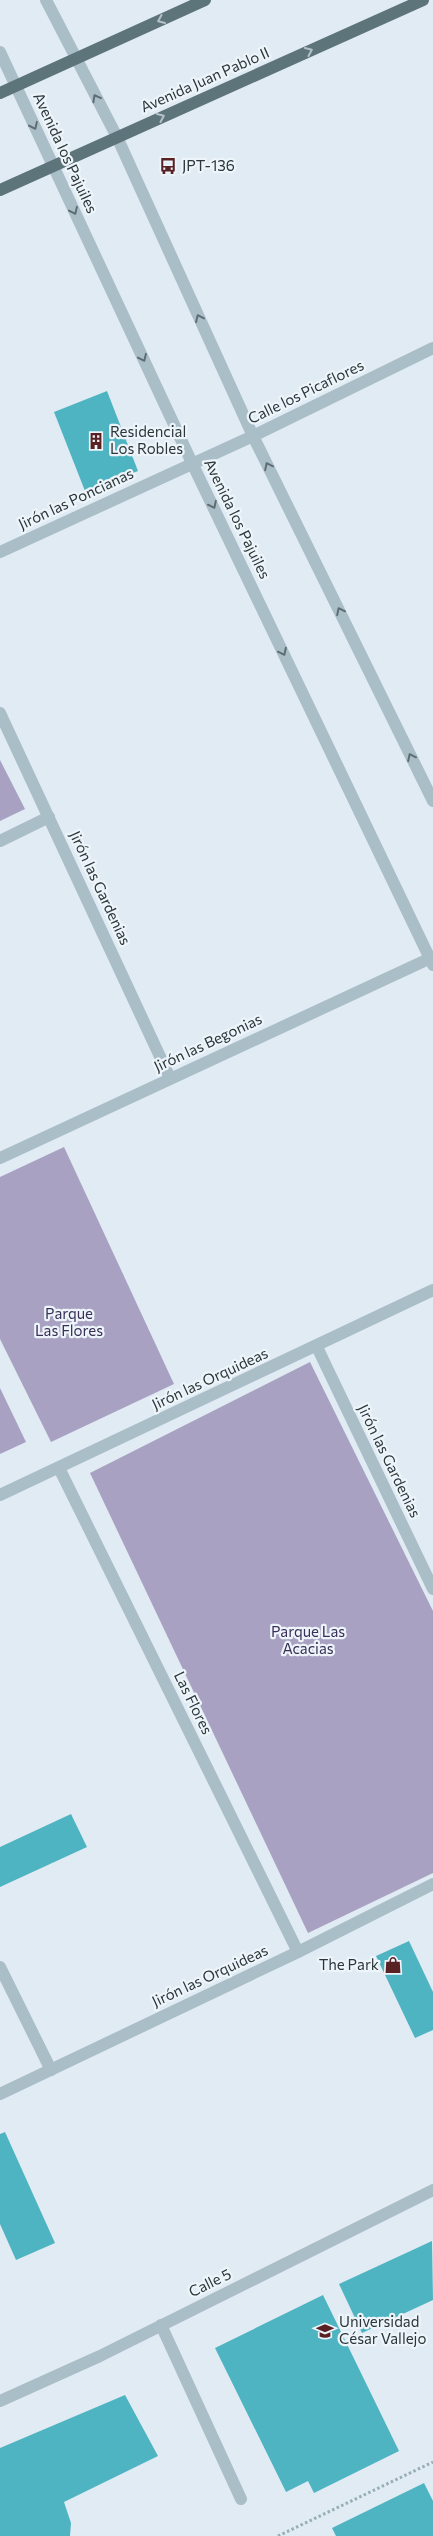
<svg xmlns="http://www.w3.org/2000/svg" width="433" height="2536" viewBox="0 0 433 2536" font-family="Commissioner,sans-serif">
	<rect width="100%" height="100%" fill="#e1ebf3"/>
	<!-- green -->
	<g fill="#a8a1c2">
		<polygon points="0,760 25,809 0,821"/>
		<polygon points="64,1147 174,1384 51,1442 0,1339 0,1177"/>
		<polygon points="310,1362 433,1611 433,1873 308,1933 90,1473"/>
		<polygon points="0,1388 26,1442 0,1454"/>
	</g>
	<!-- building -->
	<g fill="#4fb4c2">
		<polygon points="107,391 138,471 85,491 54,412"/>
		<polygon points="71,1814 87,1847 0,1887 0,1847"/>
		<polygon points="409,1941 433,1992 433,2030 415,2038 376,1956"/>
		<polygon points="5,2132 55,2243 16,2260 0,2224 0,2134"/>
		<polygon points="432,2241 433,2300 362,2333 339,2284"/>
		<polygon points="323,2295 399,2451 314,2493 308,2481 286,2492 215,2348"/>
		<polygon points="125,2395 158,2456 64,2502 71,2523 70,2536 0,2536 0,2448"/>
		<polygon points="424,2483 433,2501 433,2536 336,2536 332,2528"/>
	</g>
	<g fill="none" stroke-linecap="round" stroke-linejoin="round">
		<!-- path -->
		<polyline stroke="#97adb7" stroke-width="3" stroke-dasharray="2.5 2.5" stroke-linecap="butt" points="278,2536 433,2462"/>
		<!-- minor -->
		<g stroke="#aabec8" stroke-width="12">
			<polyline points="46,0 117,137 253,436 433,801"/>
			<polyline points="0,52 192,463 433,965"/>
			<polyline points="0,552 253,436 433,348"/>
			<polyline points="0,713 170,1078"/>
			<polyline points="0,841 49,817"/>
			<polyline points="0,1158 433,957"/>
			<polyline points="317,1347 433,1589"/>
			<polyline points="59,1468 298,1952"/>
			<polyline points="0,1495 433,1290"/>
			<polyline points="0,1967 51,2070"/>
			<polyline points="0,2094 298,1952 433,1884"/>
			<polyline points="161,2325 241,2499"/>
			<polyline points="0,2401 100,2356 433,2190"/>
		</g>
		<!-- major -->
		<g stroke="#5d747b" stroke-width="12">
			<polyline points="0,93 205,0"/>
			<polyline points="0,190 423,0"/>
		</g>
	</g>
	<!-- one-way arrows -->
	<defs><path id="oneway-chevron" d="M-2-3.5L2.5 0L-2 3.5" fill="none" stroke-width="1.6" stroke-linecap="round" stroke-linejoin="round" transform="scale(1.25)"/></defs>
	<g stroke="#b3c1c7">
		<use href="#oneway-chevron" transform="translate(161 20) rotate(156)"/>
		<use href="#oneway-chevron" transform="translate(309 51) rotate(-24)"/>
		<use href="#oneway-chevron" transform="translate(161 117) rotate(-24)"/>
	</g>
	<g stroke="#5e6d73">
		<use href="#oneway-chevron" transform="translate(96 98) rotate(-118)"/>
		<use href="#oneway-chevron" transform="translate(34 126) rotate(65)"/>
		<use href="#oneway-chevron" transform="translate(74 211) rotate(65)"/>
		<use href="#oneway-chevron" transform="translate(199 318) rotate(-115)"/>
		<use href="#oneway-chevron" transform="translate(143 358) rotate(65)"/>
		<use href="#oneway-chevron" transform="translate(268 466) rotate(-116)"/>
		<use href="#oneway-chevron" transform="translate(213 505) rotate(64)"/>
		<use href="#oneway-chevron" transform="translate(340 611) rotate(-116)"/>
		<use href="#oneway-chevron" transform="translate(283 652) rotate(64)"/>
		<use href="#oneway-chevron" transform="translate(411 757) rotate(-116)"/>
	</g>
	<!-- icons -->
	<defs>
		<g id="bus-bare" transform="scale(1.35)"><path d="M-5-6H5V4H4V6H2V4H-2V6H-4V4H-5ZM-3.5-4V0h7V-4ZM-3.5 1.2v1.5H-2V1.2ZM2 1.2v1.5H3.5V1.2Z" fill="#5a2124" stroke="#edf5fa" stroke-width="2.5" paint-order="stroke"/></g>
		<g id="building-bare" transform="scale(1.35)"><path d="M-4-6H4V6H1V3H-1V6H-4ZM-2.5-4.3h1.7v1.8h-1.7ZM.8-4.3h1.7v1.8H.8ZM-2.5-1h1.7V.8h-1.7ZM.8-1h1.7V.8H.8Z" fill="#5a2124" stroke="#edf5fa" stroke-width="2.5" paint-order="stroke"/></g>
		<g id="shop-bare" transform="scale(1.35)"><path d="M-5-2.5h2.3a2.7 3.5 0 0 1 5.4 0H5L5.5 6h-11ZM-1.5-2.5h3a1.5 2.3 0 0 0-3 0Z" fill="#5a2124" stroke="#edf5fa" stroke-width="2.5" paint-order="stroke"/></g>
		<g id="university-bare" transform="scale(1.35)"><path d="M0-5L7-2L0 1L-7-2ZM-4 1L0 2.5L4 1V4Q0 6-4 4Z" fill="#5a2124" stroke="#edf5fa" stroke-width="2.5" paint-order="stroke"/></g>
	</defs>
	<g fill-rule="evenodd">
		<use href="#bus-bare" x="168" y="166"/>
		<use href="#building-bare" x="96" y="441"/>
		<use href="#shop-bare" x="393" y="1965"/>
		<use href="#university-bare" x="325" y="2331"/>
	</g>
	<g text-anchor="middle" stroke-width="4.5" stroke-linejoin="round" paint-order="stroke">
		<!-- street labels -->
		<g font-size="15" fill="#2b373a" stroke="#edf5fa">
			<text transform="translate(205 80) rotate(-24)" y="5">Avenida Juan Pablo II</text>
			<text transform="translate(65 153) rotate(65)" y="5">Avenida los Pajuiles</text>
			<text transform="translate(306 392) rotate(-26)" y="5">Calle los Picaflores</text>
			<text transform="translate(76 499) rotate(-25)" y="5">Jirón las Poncianas</text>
			<text transform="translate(237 519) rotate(64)" y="5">Avenida los Pajuiles</text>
			<text transform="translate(100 888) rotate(65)" y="5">Jirón las Gardenias</text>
			<text transform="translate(208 1043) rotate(-25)" y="5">Jirón las Begonias</text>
			<text transform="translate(210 1379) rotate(-25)" y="5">Jirón las Orquideas</text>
			<text transform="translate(389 1461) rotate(64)" y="5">Jirón las Gardenias</text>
			<text transform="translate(193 1703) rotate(64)" y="5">Las Flores</text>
			<text transform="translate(210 1976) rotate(-25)" y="5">Jirón las Orquideas</text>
			<text transform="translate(210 2283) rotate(-26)" y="5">Calle 5</text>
		</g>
		<!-- poi labels -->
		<g font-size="15" fill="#2b373a" stroke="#edf5fa" text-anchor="start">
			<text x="182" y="171">JPT-136</text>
			<text x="110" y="437">Residencial<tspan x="110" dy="17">Los Robles</tspan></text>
			<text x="379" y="1970" text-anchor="end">The Park</text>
			<text x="339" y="2327">Universidad<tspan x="339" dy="17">César Vallejo</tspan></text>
		</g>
		<!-- park labels -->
		<g font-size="15" fill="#392f57" stroke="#edf5fa">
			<text x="69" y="1319">Parque<tspan x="69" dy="17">Las Flores</tspan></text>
			<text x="308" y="1637">Parque Las<tspan x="308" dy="17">Acacias</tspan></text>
		</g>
	</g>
</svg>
